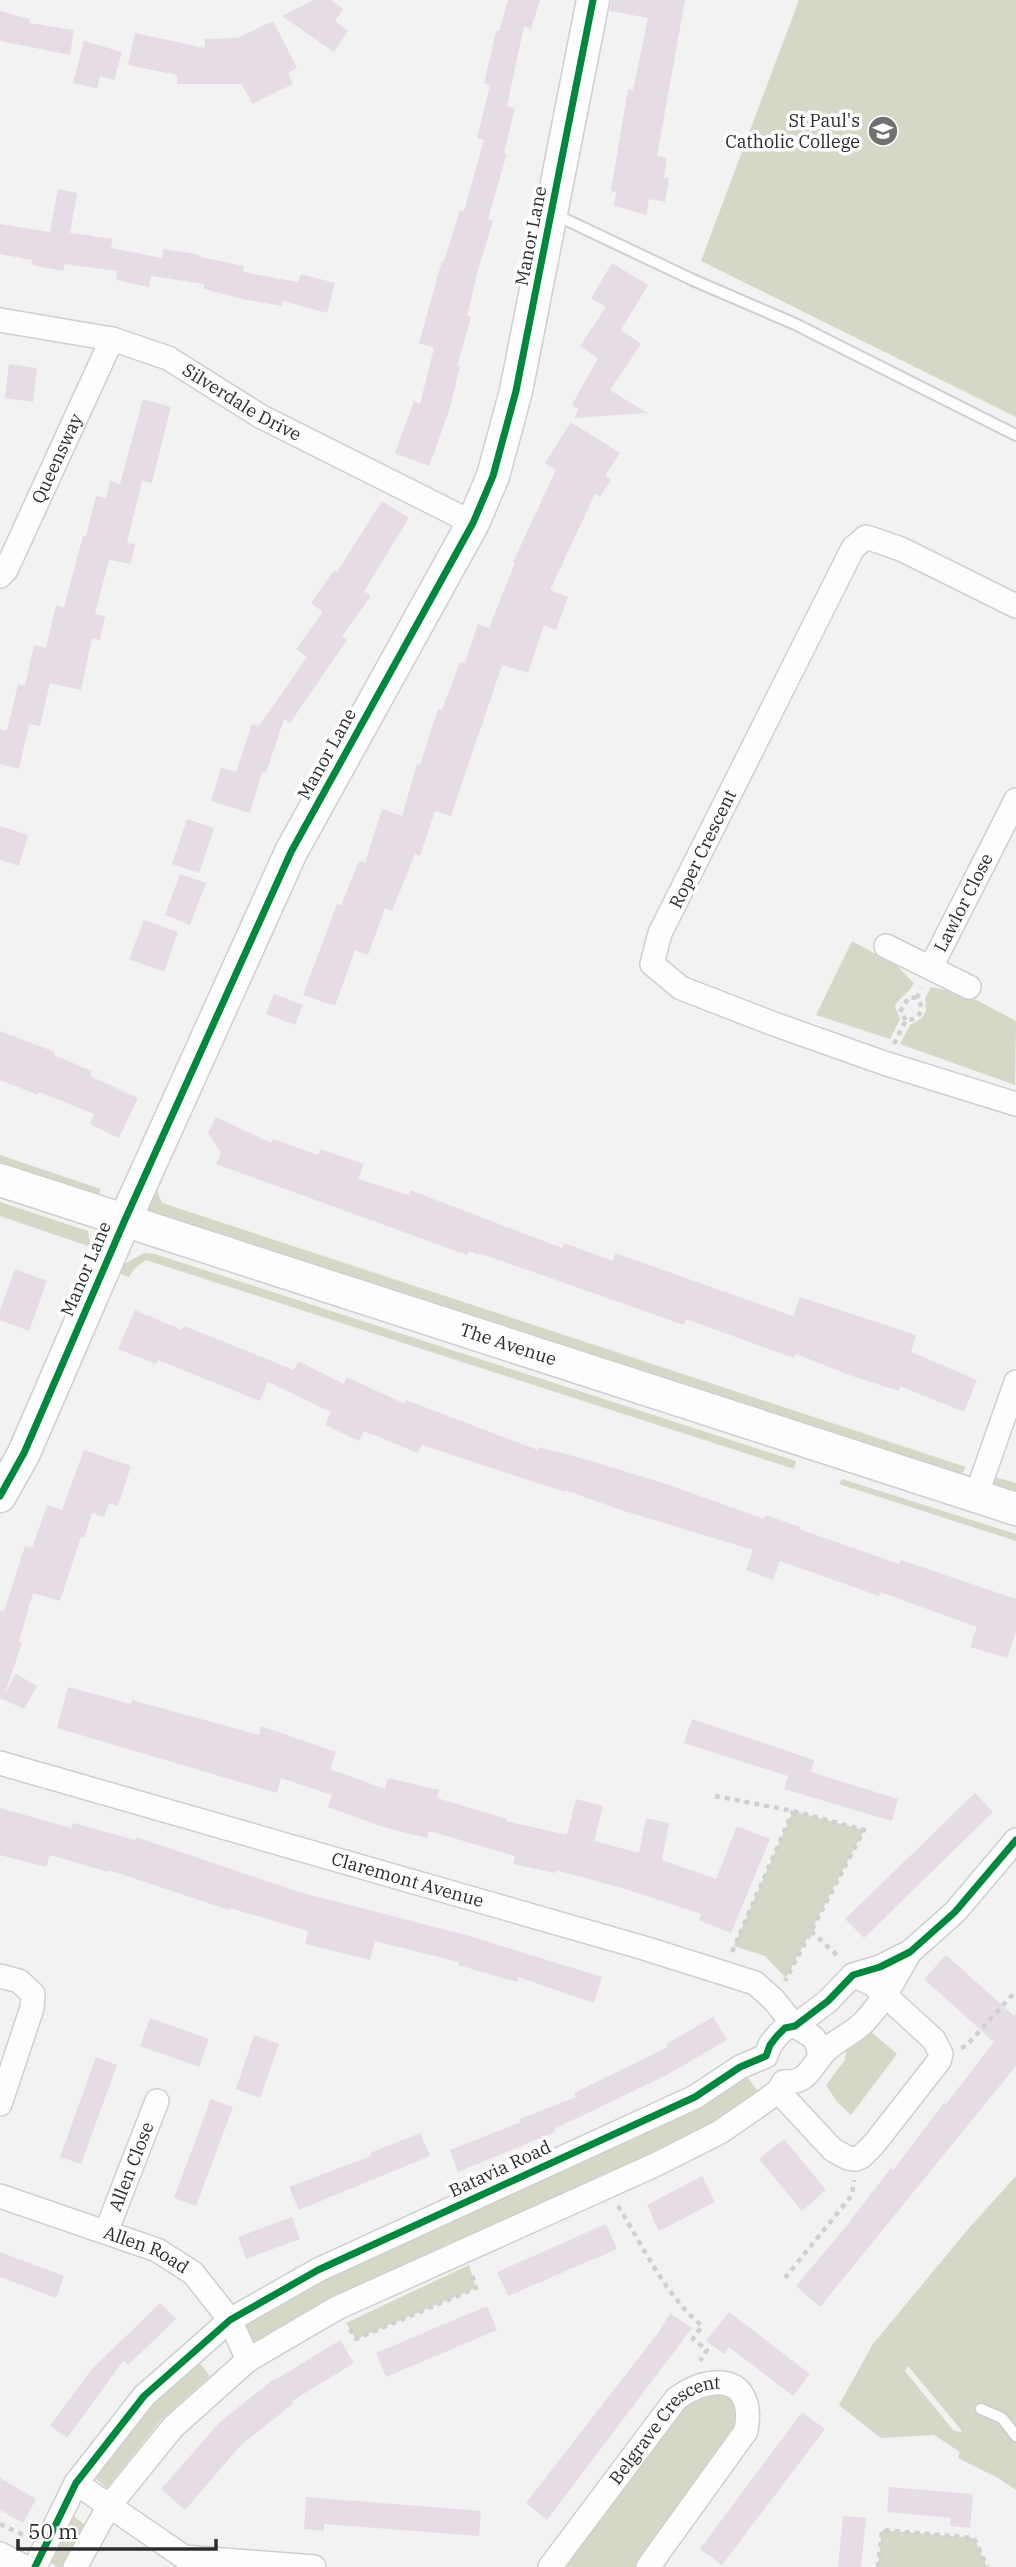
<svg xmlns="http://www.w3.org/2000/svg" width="1016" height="2567" viewBox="0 0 1016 2567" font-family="'IBM Plex Serif',serif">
	<rect width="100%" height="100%" fill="#f2f2f3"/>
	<!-- green -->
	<g fill="#d3d9c6" fill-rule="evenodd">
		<polygon points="799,0 1016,0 1016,417 701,261"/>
		<path d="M852 941 896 965 914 983C909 994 900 996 895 1006L900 1019 890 1039 816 1015Z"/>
		<polygon points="931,987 965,994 1016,1021 1015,1085 900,1044 910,1025 921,1019 926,1011 925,999"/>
		<polygon points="0,1155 101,1189 97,1199 0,1167"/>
		<polygon points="155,1185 162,1203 966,1467 959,1479 150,1213 147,1206"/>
		<polygon points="0,1202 88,1231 91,1247 0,1216"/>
		<polygon points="144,1253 155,1254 796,1461 794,1469 146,1260 135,1268 129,1277 118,1273 124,1264"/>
		<polygon points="995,1477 1016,1483 1016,1498 991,1489"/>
		<polygon points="842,1479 1016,1534 1016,1541 839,1484"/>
		<polygon points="793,1811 864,1830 786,1978 765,1956 734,1946"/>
		<polygon points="868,2029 897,2054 851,2115 837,2102 826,2085 845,2060 847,2046"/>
		<polygon points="740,2067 765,2101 248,2360 230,2320"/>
		<path d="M1016 2176V2490L998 2478 958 2458 960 2452 934 2435 881 2438 839 2405 873 2344 969 2228ZM908 2366 962 2431 961 2432 953 2430 905 2371Z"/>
		<polygon points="469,2265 476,2288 356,2339 346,2323"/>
		<polygon points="198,2361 210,2376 161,2420 107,2488 93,2476 146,2410"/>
		<polygon points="722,2382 749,2415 648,2567 558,2567 676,2399"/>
		<polygon points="69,2517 75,2517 86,2526 65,2567 57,2567 50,2562"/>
		<polygon points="882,2530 974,2538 987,2567 878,2567"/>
	</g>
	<!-- building -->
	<g fill="#e5dce5">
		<polygon points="314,0 331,0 343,9 335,21 348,31 334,52 282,16"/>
		<polygon points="508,0 540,0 531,29 524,26 507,106 515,108 504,153 507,153 488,219 493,221 478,270 467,316 471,317 457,366 460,366 450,408 429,466 395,453 414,401 420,404 434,348 419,343 442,261 444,261 460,210 464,211 484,140 477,138 490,85 484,84 496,31 499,31"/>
		<polygon points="611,0 685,0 657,156 667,158 664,178 669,178 665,202 649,199 646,215 614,206 616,192 611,191 628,89 633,90 648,18 610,11"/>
		<polygon points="0,11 30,19 29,23 74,30 70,55 0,41"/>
		<polygon points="273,21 297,68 288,73 293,84 252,104 242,84 177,84 177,75 128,65 135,33 205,48 205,39 238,38"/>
		<polygon points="84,41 122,52 114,80 100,76 97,89 73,83"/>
		<polygon points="58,189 77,193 70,233 113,239 111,248 162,258 163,249 201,255 201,257 244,266 243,272 298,282 301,274 335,283 327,313 283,301 282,306 247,300 204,289 204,284 151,276 149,287 116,280 117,271 65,264 63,271 31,265 32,260 0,254 0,224 50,232"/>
		<polygon points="612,263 648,285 621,330 641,344 610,390 647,413 574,418 579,409 572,405 598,358 580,346 606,307 591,298"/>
		<polygon points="9,364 37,368 33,402 5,398"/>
		<polygon points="143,399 171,407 152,483 142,481 127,543 135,544 131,564 109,560 95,614 105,616 100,640 92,638 81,690 50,683 40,726 29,724 19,769 0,764 0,729 7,731 18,684 25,686 34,645 46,648 56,605 64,607 83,536 86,536 96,496 106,498 110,481 120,484"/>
		<polygon points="571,422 620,453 605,476 611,480 600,497 595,494 550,590 568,597 556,630 544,625 528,673 502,665 451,816 435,811 420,856 415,854 392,911 385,908 368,955 355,950 335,1006 303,995 337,904 341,905 359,861 365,863 382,809 402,816 417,764 420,765 438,709 442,710 460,662 465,663 478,624 489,628 515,563 513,562 556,470 545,463"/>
		<polygon points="382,501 409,518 364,591 371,596 342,636 347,640 290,723 284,719 266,773 262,772 250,813 211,801 221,768 236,772 252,724 259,726 307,657 296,649 323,612 311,603 334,570 337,572"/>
		<polygon points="187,819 214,828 199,873 172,864"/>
		<polygon points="0,826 28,835 19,866 0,860"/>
		<polygon points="180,874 206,883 190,925 165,915"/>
		<polygon points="144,920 178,932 164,972 129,959"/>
		<polygon points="274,994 303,1005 295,1025 266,1014"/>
		<polygon points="0,1031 55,1052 54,1055 92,1071 90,1076 138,1098 119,1138 90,1124 94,1114 39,1092 38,1095 0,1080"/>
		<polygon points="216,1117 271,1143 273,1139 318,1155 320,1149 364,1164 358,1179 409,1195 410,1190 562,1248 564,1243 613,1261 615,1253 793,1316 800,1297 916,1335 911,1352 977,1380 964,1412 900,1386 899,1391 852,1376 796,1354 794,1358 686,1319 684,1325 479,1253 479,1255 469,1251 467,1255 216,1164 221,1153 208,1133"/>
		<polygon points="15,1269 47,1281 29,1331 0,1320 0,1310"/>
		<polygon points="135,1310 182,1330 184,1326 294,1370 298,1361 344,1384 347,1377 405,1404 406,1400 538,1450 539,1447 591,1461 666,1484 764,1519 766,1515 800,1527 799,1529 899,1564 901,1560 1016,1599 1016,1632 1007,1658 970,1647 977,1627 880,1592 879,1596 780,1561 773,1580 746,1570 753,1550 621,1510 565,1490 565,1492 522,1478 422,1445 418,1453 364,1431 359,1441 325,1425 331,1412 268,1382 260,1401 158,1360 156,1364 118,1349"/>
		<polygon points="84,1450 131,1466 118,1506 109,1503 104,1517 92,1513 84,1538 81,1537 60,1601 33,1593 19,1641 22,1643 5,1693 16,1674 37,1686 24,1709 0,1698 0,1610 4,1611 25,1546 32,1548 47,1505 62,1510"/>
		<polygon points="68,1687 131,1704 132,1700 259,1735 261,1726 336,1752 330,1769 385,1789 388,1778 439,1790 437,1798 507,1819 506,1821 567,1835 576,1799 603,1806 594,1841 639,1853 646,1818 669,1823 662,1860 716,1879 737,1826 770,1839 731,1933 699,1920 701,1914 622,1888 556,1870 555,1873 513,1864 515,1856 429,1831 427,1838 383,1827 328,1807 332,1795 281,1778 277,1793 57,1728"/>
		<polygon points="692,1719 814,1760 811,1772 898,1799 892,1821 784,1789 788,1776 684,1743"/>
		<polygon points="975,1793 993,1812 864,1938 845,1919"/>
		<polygon points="0,1808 71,1828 73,1823 135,1840 136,1837 299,1892 466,1935 602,1977 594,2003 518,1977 517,1982 458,1965 459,1962 375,1941 370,1960 305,1944 308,1931 230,1908 229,1910 109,1870 108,1872 50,1855 46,1867 0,1855"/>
		<polygon points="946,1955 1014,2016 1016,2013 1016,2066 820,2307 796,2286 844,2229 891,2168 893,2170 944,2103 946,2104 994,2042 924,1979"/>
		<polygon points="713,2017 727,2040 665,2076 554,2129 555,2132 458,2172 450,2150 521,2122 520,2119 576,2097 574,2093 668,2047 666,2044"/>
		<polygon points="150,2018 209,2039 199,2067 140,2046"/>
		<polygon points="254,2035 279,2044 260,2098 236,2089"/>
		<polygon points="96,2057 117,2065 81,2164 60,2157"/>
		<polygon points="211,2099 233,2107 196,2206 174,2198"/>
		<polygon points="420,2133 430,2156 299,2210 289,2187 371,2156 370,2153"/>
		<polygon points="784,2139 826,2190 802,2211 759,2159"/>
		<polygon points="702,2176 715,2202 659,2231 647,2205"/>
		<polygon points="292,2217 300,2239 246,2259 238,2237"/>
		<polygon points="606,2224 617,2249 508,2296 497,2272"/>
		<polygon points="0,2252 64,2276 56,2298 0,2277"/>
		<polygon points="160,2303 176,2319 128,2365 124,2360 67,2438 50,2426 91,2370"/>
		<polygon points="487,2306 497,2330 386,2377 376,2353"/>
		<polygon points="729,2312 810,2374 793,2396 729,2347 724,2354 706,2341"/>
		<polygon points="670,2313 692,2328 547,2520 526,2503 658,2333"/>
		<polygon points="340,2340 354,2363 292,2401 294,2403 240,2446 185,2510 161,2489 220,2422 274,2379 275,2380"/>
		<polygon points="802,2412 825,2429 722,2565 700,2549"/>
		<polygon points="0,2478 36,2499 23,2523 0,2510"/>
		<polygon points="889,2487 973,2494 970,2528 950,2526 951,2518 887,2512"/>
		<polygon points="306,2497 481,2511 479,2536 324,2524 324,2531 304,2529"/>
		<polygon points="843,2516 866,2518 861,2567 838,2567"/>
	</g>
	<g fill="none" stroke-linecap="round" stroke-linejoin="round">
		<!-- lane casing -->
		<g stroke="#cfcfd0" stroke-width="14">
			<g id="lane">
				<polyline points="554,214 693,280 795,324 1016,435"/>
				<polyline points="981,2409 1002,2418 1016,2436"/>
			</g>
		</g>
		<!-- street casing -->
		<g stroke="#cfcfd0" stroke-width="26">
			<g id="street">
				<path id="s1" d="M0 320 112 339 168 358 260 416 473 523"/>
				<path id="s2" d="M0 576 6 570 112 339"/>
				<polyline points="1016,606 901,549 866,537 853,548 660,933 652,964 681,988 774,1024 884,1063 1016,1104"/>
				<polyline points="886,946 969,987"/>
				<path id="s3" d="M931 967 1016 800"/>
				<polyline points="976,1496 1016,1382"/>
				<path id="s4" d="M0 1763 644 1948 755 1983 773 1999 795 2026 813 2037 817 2043 820 2057"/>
				<polyline points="0,1976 19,1981 33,1994 32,2008 0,2104"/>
				<path d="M784 2082C806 2083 809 2071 821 2056 832 2041 852 2035 864 2022 884 2001 896 1976 910 1952"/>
				<polyline points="778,2091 833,2150 848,2158 856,2159 861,2157 874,2144 939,2061 941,2054 934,2040 885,1995 872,1984 853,1975"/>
				<path id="s5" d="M0 2196 157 2250 193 2273 230 2320 248 2360"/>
				<path id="s6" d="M106 2232 157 2101"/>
				<polyline points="76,2483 184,2557 314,2567"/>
				<polyline points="0,2554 25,2567"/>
				<polyline points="35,2567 76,2483 144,2396 230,2320 318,2270 695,2097 740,2067 766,2056 770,2045 777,2036 785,2028 795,2026 828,2001 853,1975 880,1967 910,1952 955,1912 1016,1840"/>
				<polyline points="75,2567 109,2506 173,2427 248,2360 337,2308 657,2164 720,2132 765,2101 778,2091 784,2082"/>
				<path id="s7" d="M550 2567 676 2399C712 2372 756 2376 746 2431L648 2567"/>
			</g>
		</g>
		<!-- secondary casing -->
		<g stroke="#cfcfd0" stroke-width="35">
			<g id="secondary">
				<path id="s8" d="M0 1180 1016 1509"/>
				<polyline points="0,1496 24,1453 124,1222 291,852 473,523 493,476 516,391 593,0"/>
			</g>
		</g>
		<!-- path -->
		<g stroke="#d0d0d1" stroke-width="4.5" stroke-dasharray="5 5" stroke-linecap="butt">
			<polyline points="906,1020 900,1012 909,997 917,998"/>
			<path d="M894 1044 906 1020C916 1020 920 1016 922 1007L917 998 921 988"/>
			<polyline points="715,1796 793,1811 864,1830 785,1981"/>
			<polyline points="811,1931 839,1957"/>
			<polyline points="732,1952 793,1811"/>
			<polyline points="961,2048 966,2046 1016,1991"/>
			<path d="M618 2206C643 2246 665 2295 702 2326L693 2339 707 2350 700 2361"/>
			<polyline points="785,2278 852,2195 854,2180"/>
			<polyline points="350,2329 356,2339 476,2288 471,2272"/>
			<polyline points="0,2524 26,2536"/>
			<polyline points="878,2567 882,2530 974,2538 987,2567"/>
		</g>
		<!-- lane -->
		<use href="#lane" stroke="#fdfdfd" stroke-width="10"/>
		<!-- street -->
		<use href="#street" stroke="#fdfdfd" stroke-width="23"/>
		<!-- secondary -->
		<use href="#secondary" stroke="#fdfdfd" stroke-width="32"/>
		<!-- cycleway casing -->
		<g stroke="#fefeff" stroke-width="11">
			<g id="cycleway">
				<polyline points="0,1496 24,1453 124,1222 291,852 473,523 493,476 516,391 593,0"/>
				<polyline points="35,2567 76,2483 144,2396 230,2320 318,2270 695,2097 740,2067 766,2056 770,2045 777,2036 785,2028 795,2026 828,2001 853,1975 880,1967 910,1952 955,1912 1016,1840"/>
			</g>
		</g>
		<!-- cycleway -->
		<use href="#cycleway" stroke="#00873e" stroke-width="7"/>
	</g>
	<!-- icons -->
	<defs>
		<g id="school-disc" transform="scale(1.575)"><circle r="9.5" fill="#717172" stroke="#fefeff"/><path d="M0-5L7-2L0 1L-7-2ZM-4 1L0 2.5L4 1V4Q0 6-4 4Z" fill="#fff"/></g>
	</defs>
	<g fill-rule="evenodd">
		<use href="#school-disc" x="883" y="131"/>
	</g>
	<g text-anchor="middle" stroke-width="7" stroke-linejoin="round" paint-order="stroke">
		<!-- poi labels -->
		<g font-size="18" fill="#2c2c2d" stroke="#fefeff" text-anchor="end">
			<text x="860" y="127">St Paul's<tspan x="860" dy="21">Catholic College</tspan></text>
		</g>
		<!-- street labels -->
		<g font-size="18" fill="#2c2c2d" stroke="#fefeff">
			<text transform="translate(531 236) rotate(-79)" y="6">Manor Lane</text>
			<text dy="6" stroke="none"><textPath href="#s1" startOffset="259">Silverdale Drive</textPath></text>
			<text dy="6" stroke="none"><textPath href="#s2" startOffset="131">Queensway</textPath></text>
			<text transform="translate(327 754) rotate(-61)" y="6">Manor Lane</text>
			<text transform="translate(703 849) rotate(-64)" y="6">Roper Crescent</text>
			<text dy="6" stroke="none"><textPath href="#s3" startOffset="72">Lawlor Close</textPath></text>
			<text transform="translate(86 1269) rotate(-67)" y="6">Manor Lane</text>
			<text dy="6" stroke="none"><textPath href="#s8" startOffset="534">The Avenue</textPath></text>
			<text dy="6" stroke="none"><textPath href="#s4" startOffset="424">Claremont Avenue</textPath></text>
			<text dy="6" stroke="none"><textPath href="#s6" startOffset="70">Allen Close</textPath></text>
			<text transform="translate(500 2169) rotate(-25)" y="6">Batavia Road</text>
			<text dy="6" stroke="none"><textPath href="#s5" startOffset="156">Allen Road</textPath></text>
			<text dy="6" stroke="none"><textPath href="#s7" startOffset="182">Belgrave Crescent</textPath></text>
		</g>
	</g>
	<!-- scale -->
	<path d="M18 2539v10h198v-10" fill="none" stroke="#2c2c2d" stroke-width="3.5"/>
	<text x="28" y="2539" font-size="21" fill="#2c2c2d" stroke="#fefeff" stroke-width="5" paint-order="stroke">50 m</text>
</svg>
